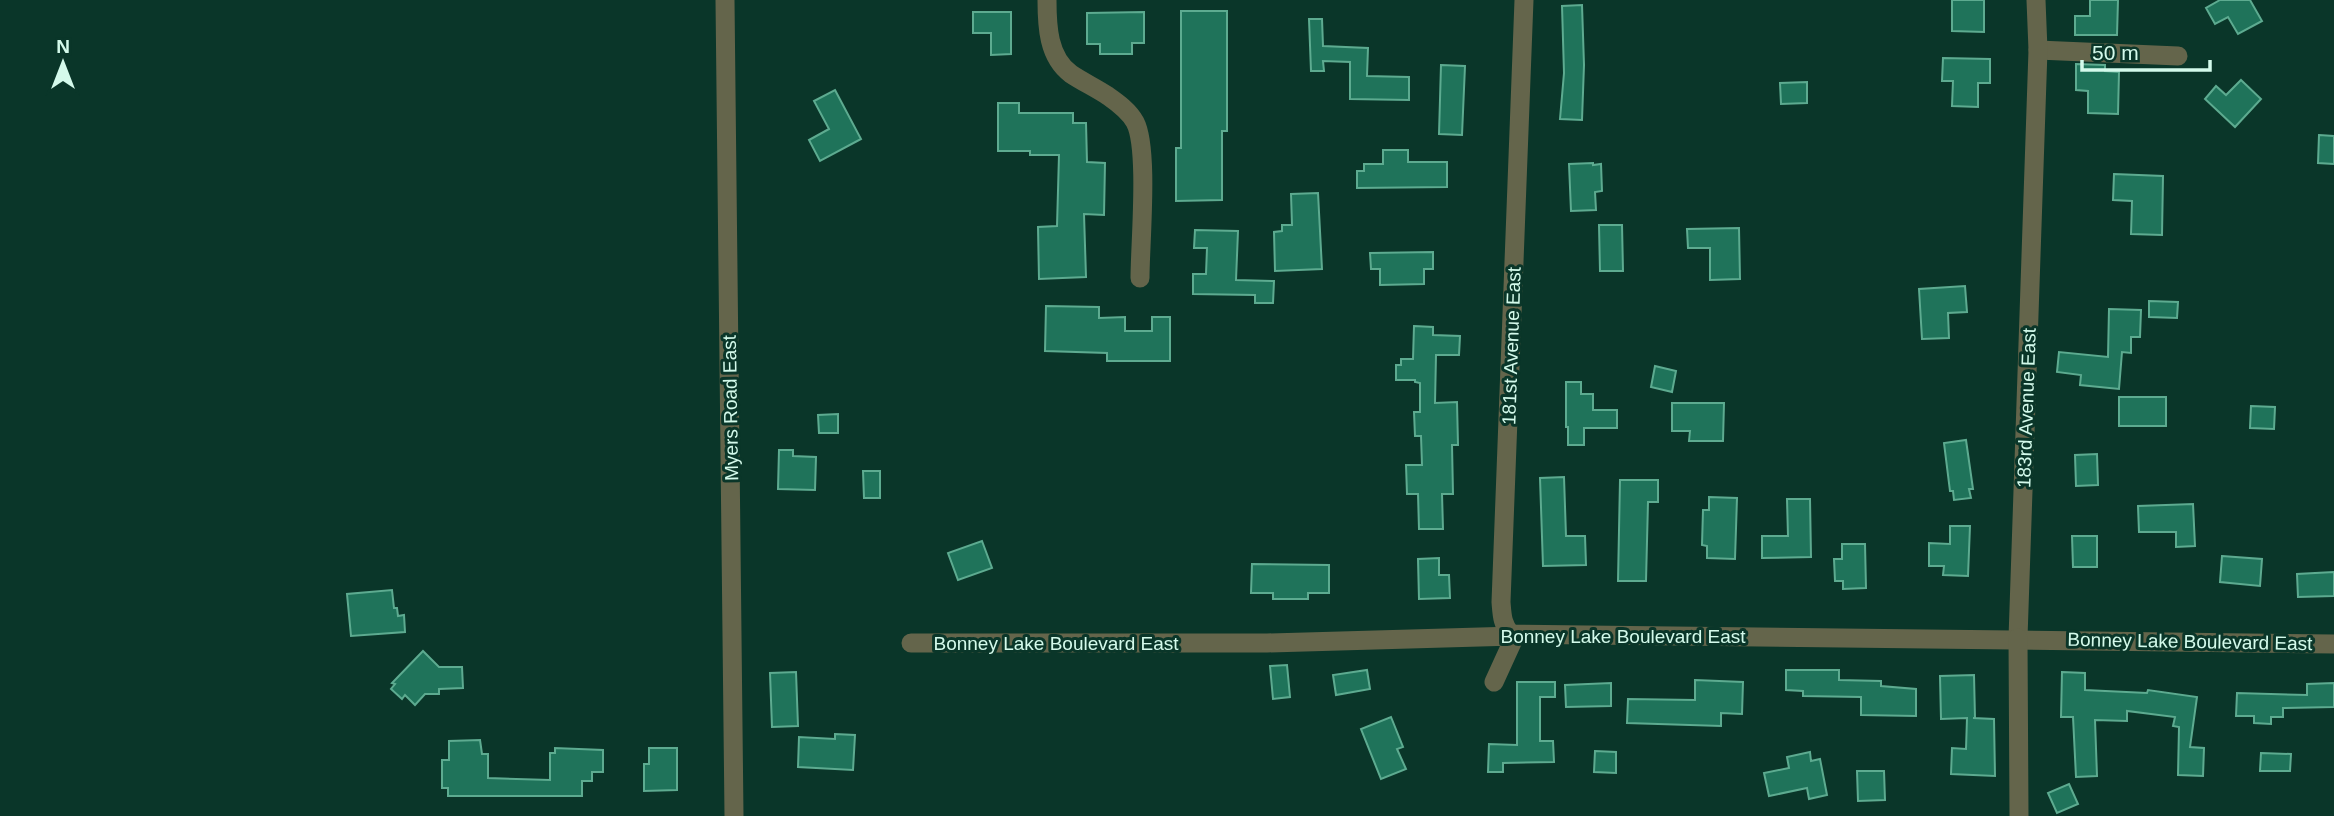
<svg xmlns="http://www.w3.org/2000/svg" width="2334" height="816" viewBox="0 0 2334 816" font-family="Helvetica,sans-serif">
	<rect width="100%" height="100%" fill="#0a3629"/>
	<!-- building -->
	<g fill="#1f735a" stroke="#5dab90" stroke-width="2">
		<polygon points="1952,0 1984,0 1984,32 1952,31"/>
		<polygon points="2090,0 2118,0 2117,35 2075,35 2075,16 2090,16"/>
		<polygon points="2220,0 2250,0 2262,21 2238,34 2228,17 2215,24 2206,8"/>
		<polygon points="1582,5 1584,65 1582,120 1560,119 1564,73 1562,6"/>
		<polygon points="1181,11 1227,11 1227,131 1222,131 1222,200 1176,201 1176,148 1181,148"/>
		<polygon points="973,12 1011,12 1011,54 991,55 991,33 973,33"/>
		<polygon points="1144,12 1144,43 1132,43 1132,54 1100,54 1100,44 1087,44 1087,13"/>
		<polygon points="1309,19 1322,19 1323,46 1368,48 1367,76 1409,77 1409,100 1350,99 1350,62 1323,61 1324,71 1311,71"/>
		<polygon points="1943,58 1990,59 1990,83 1978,83 1978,107 1952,106 1953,81 1942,81"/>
		<polygon points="2076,64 2105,65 2105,71 2119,72 2118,114 2088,113 2088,91 2076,90"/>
		<polygon points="1441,65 1465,66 1462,135 1439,134"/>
		<polygon points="2241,80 2261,99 2235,127 2205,99 2216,86 2226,95"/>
		<polygon points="1807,82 1807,103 1781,104 1780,83"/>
		<polygon points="835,90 861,139 820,161 809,140 829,129 814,101"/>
		<polygon points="998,103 1019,103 1019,113 1073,113 1073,123 1086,123 1087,162 1105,163 1104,215 1084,214 1086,277 1039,279 1038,227 1057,226 1059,155 1030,155 1030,151 998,151"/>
		<polygon points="2319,135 2334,136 2334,164 2318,163"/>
		<polygon points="1383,150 1408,150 1408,162 1447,162 1447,187 1357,188 1357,171 1364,171 1364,164 1383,164"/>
		<polygon points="1593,163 1593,165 1601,164 1602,191 1595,192 1596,210 1571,211 1569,164"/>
		<polygon points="2114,174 2163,176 2162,235 2131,234 2132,201 2113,200"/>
		<polygon points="1318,193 1322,269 1275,271 1274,232 1282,231 1282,225 1292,225 1291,194"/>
		<polygon points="1599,225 1622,225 1623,271 1600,271"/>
		<polygon points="1739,228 1740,279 1710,280 1710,248 1688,248 1687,229"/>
		<polygon points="1195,230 1238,231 1236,280 1274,281 1273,303 1255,303 1255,295 1193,294 1193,274 1206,274 1207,248 1194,248"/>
		<polygon points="1433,252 1433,269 1424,269 1424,284 1380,285 1380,269 1371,269 1370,253"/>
		<polygon points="1965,286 1967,312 1948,313 1949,338 1922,339 1919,289"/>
		<polygon points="2149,301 2178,302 2177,318 2149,317"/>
		<polygon points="1046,306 1099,307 1099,318 1125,317 1125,331 1152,331 1152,317 1170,317 1170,361 1107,361 1107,353 1045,351"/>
		<polygon points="2109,309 2141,310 2140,337 2131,337 2131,353 2122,352 2119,389 2080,385 2081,375 2057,372 2059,352 2108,357"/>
		<polygon points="1414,326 1433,327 1433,335 1460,336 1459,355 1436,355 1435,403 1457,402 1458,445 1452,445 1453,494 1442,494 1443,529 1419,529 1418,494 1407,494 1406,465 1422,465 1421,436 1415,436 1414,412 1420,412 1420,383 1415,382 1415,380 1396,380 1396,365 1401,365 1401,359 1413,359"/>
		<polygon points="1655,366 1676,371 1672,392 1651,387"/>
		<polygon points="1566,382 1581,382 1581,394 1593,394 1593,410 1617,410 1617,428 1584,428 1584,445 1568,445 1568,427 1566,427"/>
		<rect x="2119" y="397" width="47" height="29"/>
		<polygon points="1672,403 1724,403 1723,441 1689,441 1690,431 1672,431"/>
		<polygon points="2251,406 2275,407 2274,429 2250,428"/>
		<polygon points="838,414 838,433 819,433 818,415"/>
		<polygon points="1966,440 1973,489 1969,489 1971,498 1954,500 1953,491 1950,491 1944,443"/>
		<polygon points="779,450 793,450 793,456 816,457 815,490 778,489"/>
		<polygon points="2097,454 2098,485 2076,486 2075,455"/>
		<polygon points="863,471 880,471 880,498 864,498"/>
		<polygon points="1564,477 1566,536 1585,536 1586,565 1543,566 1540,478"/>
		<polygon points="1620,480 1658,480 1658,502 1648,502 1646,581 1618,581"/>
		<polygon points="1709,497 1737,498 1735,559 1707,558 1707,546 1702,545 1703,510 1709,510"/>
		<polygon points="1787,499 1810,499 1811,557 1762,558 1762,536 1788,536"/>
		<polygon points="2193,504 2195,546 2176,547 2176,532 2139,532 2138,506"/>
		<polygon points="1950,526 1970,526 1968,576 1943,575 1944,566 1929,566 1929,543 1950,544"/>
		<polygon points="2072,536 2097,536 2097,567 2073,567"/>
		<polygon points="982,541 992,568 958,580 948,553"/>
		<polygon points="1842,544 1865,544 1866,588 1843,589 1843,581 1835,581 1834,559 1842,559"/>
		<polygon points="2222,556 2262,559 2260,586 2220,582"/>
		<polygon points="1439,558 1439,575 1449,575 1450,598 1419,599 1418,559"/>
		<polygon points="1252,564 1329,565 1329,593 1308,593 1308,599 1273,599 1273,593 1251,593"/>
		<polygon points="2334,572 2334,596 2298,597 2297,574"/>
		<polygon points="392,590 394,608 397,608 398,616 404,615 405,632 351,636 347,594"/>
		<polygon points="423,651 439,667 462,667 463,688 439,689 439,694 425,694 415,705 405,695 402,699 391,689 395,684 392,683"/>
		<polygon points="1287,665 1290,697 1273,699 1270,666"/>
		<polygon points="1367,670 1370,689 1336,695 1333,675"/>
		<polygon points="1786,670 1839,670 1839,680 1881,681 1881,686 1916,689 1916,716 1861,715 1861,697 1803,696 1803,691 1786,690"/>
		<polygon points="796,672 798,726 772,727 770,673"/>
		<polygon points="2062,672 2085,673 2085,690 2147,693 2148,690 2197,697 2190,747 2204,748 2203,776 2178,775 2179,727 2173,726 2175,717 2127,711 2127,721 2095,720 2097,776 2076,777 2073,717 2061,717"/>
		<polygon points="1974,675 1975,718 1973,718 1994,719 1995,776 1951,774 1952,748 1966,749 1967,718 1941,719 1940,676"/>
		<polygon points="1695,680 1743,682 1742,714 1721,713 1721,726 1627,723 1628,699 1695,700"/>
		<polygon points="1517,682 1555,682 1555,697 1540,697 1540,741 1553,741 1554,762 1503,763 1503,772 1488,772 1489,744 1517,745"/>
		<polygon points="1611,683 1611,706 1566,707 1565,685"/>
		<polygon points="2334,683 2334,707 2283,708 2283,717 2271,717 2271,724 2254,723 2254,716 2236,716 2237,693 2307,695 2307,684"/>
		<polygon points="1391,717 1403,747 1397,749 1406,769 1381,779 1361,729"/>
		<polygon points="835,734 855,735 853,770 798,767 799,737 835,739"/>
		<polygon points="480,740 482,754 488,754 488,778 550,780 550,753 555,753 555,748 603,750 603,772 592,772 592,781 582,781 582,796 448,796 448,788 442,788 442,760 449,760 449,741"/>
		<polygon points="649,748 677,748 677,790 644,791 644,764 649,764"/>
		<polygon points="1595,751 1616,752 1616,773 1594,772"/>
		<polygon points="1810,752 1811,761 1820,759 1827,795 1809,799 1807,788 1769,796 1764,773 1789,768 1787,757"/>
		<polygon points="2261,753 2291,754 2290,771 2260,771"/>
		<polygon points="1857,771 1884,771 1885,800 1858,801"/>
		<polygon points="2069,784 2078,804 2057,813 2048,793"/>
	</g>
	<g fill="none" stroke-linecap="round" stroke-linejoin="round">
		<!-- minor -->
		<g stroke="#64654b" stroke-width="19">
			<path d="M1047 0C1047 26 1048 57 1071 74 1083 82 1096 88 1108 96 1118 103 1129 111 1135 122 1149 148 1140 244 1140 278"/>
			<polyline points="2038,50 2178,56"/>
			<polyline points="2018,638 2038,50 2036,0"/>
			<polyline points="911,643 1267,643 1515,636"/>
			<polyline points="1494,682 1515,636"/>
		</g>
		<!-- tertiary -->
		<g stroke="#64654b" stroke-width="19">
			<polyline points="725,0 734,816"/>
			<path d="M1524 0 1501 602C1502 614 1502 625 1511 634L2334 644"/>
			<polyline points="2018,638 2019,816"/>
		</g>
	</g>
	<g text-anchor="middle" stroke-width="6" stroke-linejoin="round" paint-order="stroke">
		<!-- street labels -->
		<g font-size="19" fill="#d4faeb" stroke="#0a3629">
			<text transform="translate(1511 346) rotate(-88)" y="7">181st Avenue East</text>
			<text transform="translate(730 408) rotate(-91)" y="7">Myers Road East</text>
			<text transform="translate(2026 408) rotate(-88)" y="7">183rd Avenue East</text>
			<text x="1623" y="643">Bonney Lake Boulevard East</text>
			<text transform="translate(2190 641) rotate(1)" y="7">Bonney Lake Boulevard East</text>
			<text x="1056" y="650">Bonney Lake Boulevard East</text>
		</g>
	</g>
	<!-- north arrow -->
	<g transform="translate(63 63)" stroke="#0a3629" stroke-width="5" paint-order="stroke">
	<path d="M0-5L12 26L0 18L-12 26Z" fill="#d4faeb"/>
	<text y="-10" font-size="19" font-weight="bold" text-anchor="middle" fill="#d4faeb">N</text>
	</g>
	<!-- scale -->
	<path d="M2082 60v10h128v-10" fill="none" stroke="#d4faeb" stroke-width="3.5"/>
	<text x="2092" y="60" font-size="21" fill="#d4faeb" stroke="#0a3629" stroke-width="5" paint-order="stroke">50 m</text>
</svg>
